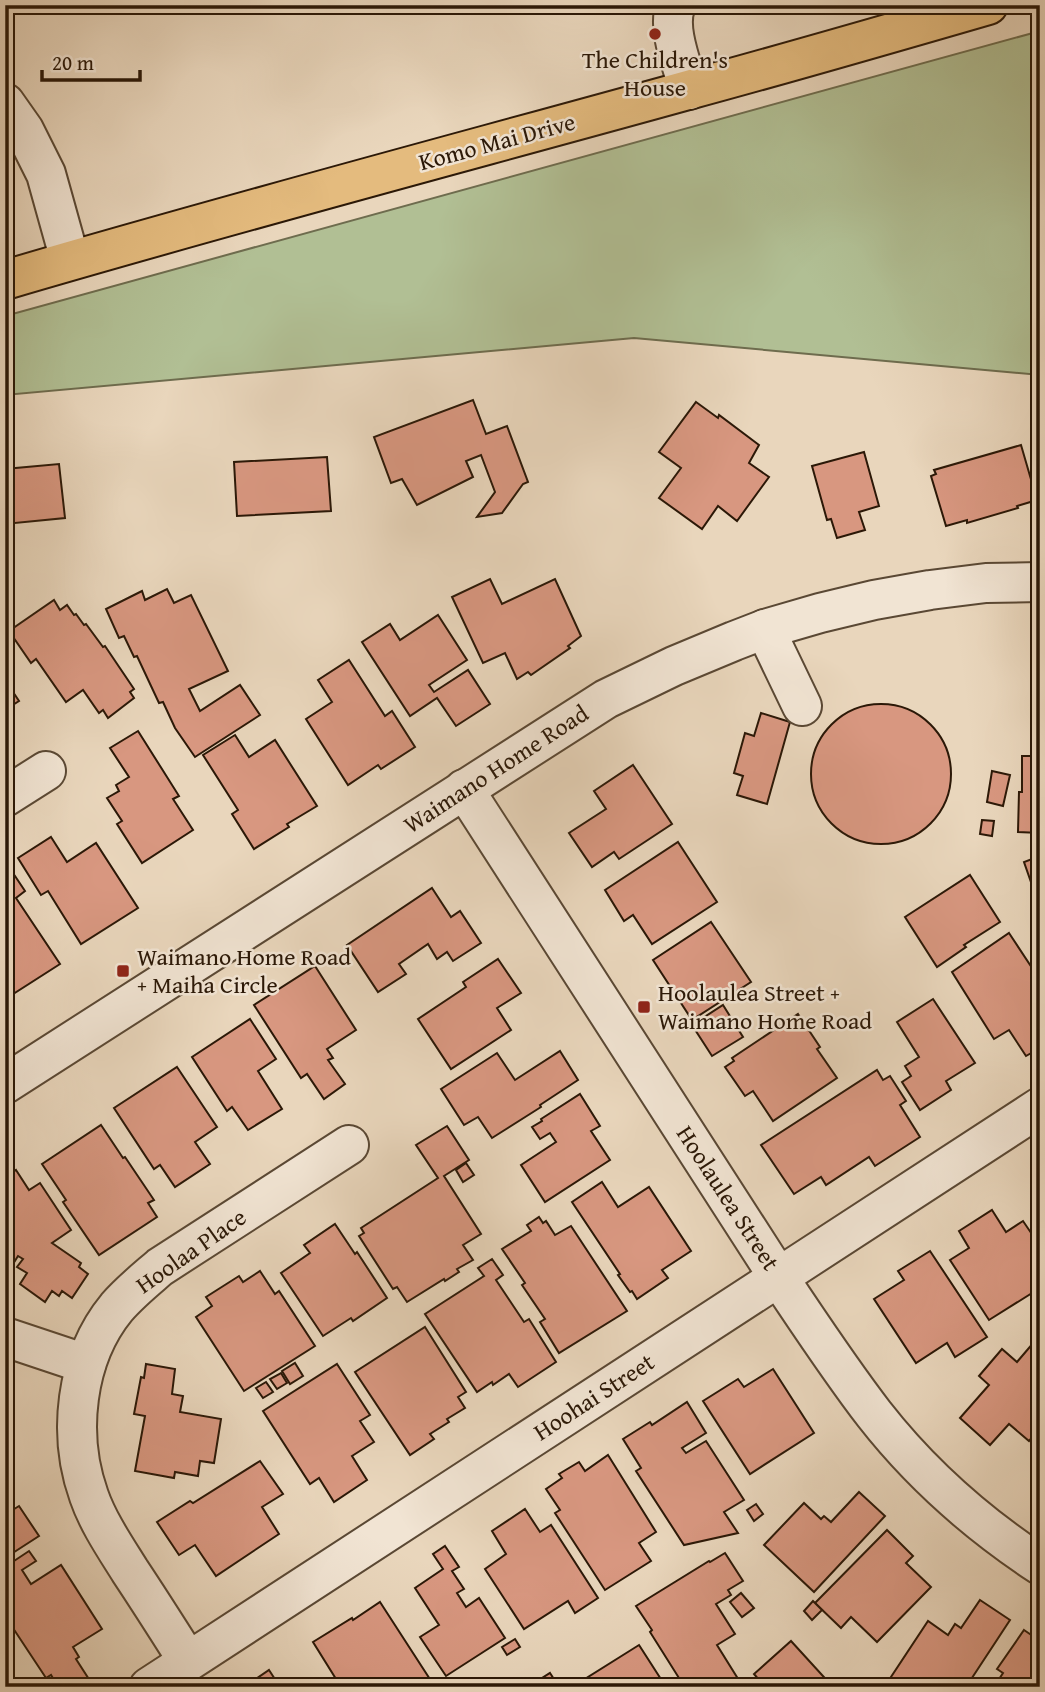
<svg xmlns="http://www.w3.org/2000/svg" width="1045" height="1692" viewBox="0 0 1045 1692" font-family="'Gentium Book Plus',serif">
	<rect width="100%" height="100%" fill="#e9d6bc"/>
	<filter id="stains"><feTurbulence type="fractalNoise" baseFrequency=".00286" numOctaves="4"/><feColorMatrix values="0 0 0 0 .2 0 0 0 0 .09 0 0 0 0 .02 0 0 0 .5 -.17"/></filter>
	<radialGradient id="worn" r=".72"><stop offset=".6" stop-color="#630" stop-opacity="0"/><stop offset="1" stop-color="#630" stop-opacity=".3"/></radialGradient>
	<!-- green -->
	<polygon fill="#b1bf94" stroke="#6e6c4e" stroke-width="2" points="1040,31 1040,375 634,338 5,395 5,316"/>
	<!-- building -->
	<g fill="#d89780" stroke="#2b1807" stroke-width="2">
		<polygon points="473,400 486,434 507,426 528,482 523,484 502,513 477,517 495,492 481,455 466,461 473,477 417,505 402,479 391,483 374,437"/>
		<polygon points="696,402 718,418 719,415 759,445 749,463 769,477 737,521 718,506 702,529 659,498 681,468 659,452"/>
		<polygon points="1021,445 1037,500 1017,506 1018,508 967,523 967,520 946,526 931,476 936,474 934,470"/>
		<polygon points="864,452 879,506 859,512 865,530 837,538 831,519 827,520 812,466"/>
		<polygon points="327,457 331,511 237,516 234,462"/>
		<polygon points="59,464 65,518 5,524 5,469"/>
		<polygon points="490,579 502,604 555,579 581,636 568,646 570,648 531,675 528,672 517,679 505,653 483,663 452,597"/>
		<polygon points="167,589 174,603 191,595 228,671 189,689 200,711 240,685 260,715 195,757 175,728 163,702 159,703 137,656 134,657 124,636 119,638 106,609 142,591 145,600"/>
		<polygon points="54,600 60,610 67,605 74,615 76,614 84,625 86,624 103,647 105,646 134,689 130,692 134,698 108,718 103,710 99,713 83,690 66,702 36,659 31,663 9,631"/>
		<polygon points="438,615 467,660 429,685 434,692 468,670 490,704 456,726 437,698 410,716 362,642 390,624 400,640"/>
		<polygon points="349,660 385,716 392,711 415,747 381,769 378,765 348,785 306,719 332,702 318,680"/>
		<polygon points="5,680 19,701 5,710"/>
		<circle cx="881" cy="774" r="70"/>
		<polygon points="761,713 790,722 767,804 737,795 743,776 734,773 745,733 754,736"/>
		<polygon points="138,731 179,796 173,799 193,830 142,863 117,824 122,821 107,798 119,791 116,785 129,777 110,748"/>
		<polygon points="235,735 249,757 275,740 317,806 287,824 289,827 254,849 232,814 238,810 203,755"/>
		<polygon points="1022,756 1040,756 1040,833 1018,832 1019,792 1022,792"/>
		<polygon points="633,765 672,824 619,859 614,852 592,867 569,833 606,809 594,791"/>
		<polygon points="992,771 1010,775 1003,806 987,802"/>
		<polygon points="982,820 994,821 992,836 980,834"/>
		<polygon points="51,837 67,862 96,843 138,908 81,944 48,891 41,895 18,858"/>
		<polygon points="678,842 717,902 652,944 633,915 624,921 605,890"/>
		<polygon points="1040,856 1040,908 1024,862"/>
		<polygon points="5,861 25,891 16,898 60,964 10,996 5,996"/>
		<polygon points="970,875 1000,922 964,945 966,947 937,967 905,917"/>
		<polygon points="432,888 451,917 460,911 481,943 453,961 447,952 437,959 428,944 399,964 406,974 378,992 347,945"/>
		<polygon points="711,922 751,982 692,1020 653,960"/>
		<polygon points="1009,933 1040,980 1040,1048 1026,1056 1009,1030 994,1039 952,972"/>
		<polygon points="498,959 521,993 497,1008 511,1030 451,1069 418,1019 466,987 463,982"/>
		<polygon points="315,966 356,1030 327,1049 333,1058 328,1060 345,1084 324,1099 307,1074 301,1078 254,1005"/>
		<polygon points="933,999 975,1063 946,1081 951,1090 920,1110 902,1082 911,1076 905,1066 919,1057 897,1022"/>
		<polygon points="723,1005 743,1037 712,1056 692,1025"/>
		<polygon points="798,1014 820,1047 817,1049 837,1078 773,1121 753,1091 745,1096 725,1067 734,1061 732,1058"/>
		<polygon points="250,1019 276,1059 258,1071 282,1109 248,1130 232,1107 227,1111 192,1057"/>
		<polygon points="560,1051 578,1080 540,1105 541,1107 492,1138 478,1117 464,1125 441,1089 497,1053 515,1080"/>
		<polygon points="177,1067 217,1127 195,1142 210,1164 175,1187 160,1165 154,1169 114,1108"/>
		<polygon points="877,1070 883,1080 890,1076 906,1101 900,1105 920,1137 875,1166 869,1157 826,1185 821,1177 794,1194 761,1145"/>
		<polygon points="580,1094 600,1126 591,1131 610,1160 545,1202 521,1165 556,1142 550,1133 540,1139 532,1127 542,1121 541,1119"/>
		<polygon points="101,1125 123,1158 125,1157 154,1200 148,1203 157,1217 99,1255 63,1202 66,1200 42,1164"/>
		<polygon points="447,1126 469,1160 444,1176 481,1234 463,1245 473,1260 457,1269 459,1272 445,1281 444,1279 407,1302 397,1287 393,1289 359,1236 364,1233 361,1228 438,1178 416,1145"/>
		<polygon points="466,1163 474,1175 463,1182 456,1170"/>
		<polygon points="16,1170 29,1190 40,1183 71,1230 52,1243 81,1263 79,1267 88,1274 72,1298 62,1291 59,1296 52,1291 45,1302 20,1284 27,1273 17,1267 23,1259 18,1256 13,1264 5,1258 5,1177"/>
		<polygon points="602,1182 618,1207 649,1187 691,1251 662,1270 668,1278 637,1299 632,1291 630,1292 618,1275 620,1274 572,1202"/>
		<polygon points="992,1210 1006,1232 1023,1221 1040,1246 1040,1288 989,1320 950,1260 969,1248 959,1231"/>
		<polygon points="539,1217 543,1223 546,1221 555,1235 571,1226 627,1311 559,1353 540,1322 545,1319 522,1285 525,1283 502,1249 531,1231 527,1225"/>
		<polygon points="335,1224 355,1254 357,1252 387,1298 353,1321 351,1318 323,1336 281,1273 310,1253 304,1245"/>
		<polygon points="930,1251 987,1337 955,1357 947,1343 916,1363 874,1299 904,1280 898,1271"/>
		<polygon points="492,1259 503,1275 496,1280 524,1322 529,1319 556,1362 518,1387 509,1374 493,1385 492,1382 477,1392 425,1314 484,1276 478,1268"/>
		<polygon points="260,1271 275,1294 279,1291 315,1346 244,1391 196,1317 212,1306 206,1297 239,1276 243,1282"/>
		<polygon points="425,1327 466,1392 458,1397 465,1408 447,1419 449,1422 430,1434 434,1439 410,1455 355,1372"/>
		<polygon points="1040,1335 1040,1428 1029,1441 1009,1424 990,1445 960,1418 989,1385 979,1376 1002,1349 1017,1362"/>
		<polygon points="295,1363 303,1376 290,1384 282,1371"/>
		<polygon points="146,1364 175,1369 172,1394 183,1396 180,1412 221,1419 214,1463 200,1461 198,1476 175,1472 174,1478 135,1471 145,1416 134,1414 141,1377 144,1378"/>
		<polygon points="337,1364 370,1415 360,1421 374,1442 352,1456 367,1480 334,1502 319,1478 310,1484 263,1411"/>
		<polygon points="773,1369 814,1433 750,1474 703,1401 738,1379 744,1387"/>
		<polygon points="281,1373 287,1383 277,1389 270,1379"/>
		<polygon points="266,1382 273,1392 263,1398 256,1388"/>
		<polygon points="687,1402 706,1433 682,1448 686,1453 706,1441 744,1500 724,1512 738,1533 684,1545 636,1471 641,1468 623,1439 650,1422 652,1425"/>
		<polygon points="608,1455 656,1532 639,1543 651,1561 605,1590 555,1513 560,1510 546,1489 562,1478 559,1474 579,1462 585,1471"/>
		<polygon points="260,1461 283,1494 262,1507 279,1534 216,1576 195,1545 179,1555 157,1522 190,1501 193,1503"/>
		<polygon points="859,1492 885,1516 814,1592 764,1545 804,1503 821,1519 824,1516 831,1522"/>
		<polygon points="5,1502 11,1511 19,1506 39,1536 5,1558"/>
		<polygon points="756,1504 763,1514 754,1521 747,1510"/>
		<polygon points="525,1509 540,1532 551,1525 598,1598 575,1613 568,1601 524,1629 485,1569 506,1554 492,1531"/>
		<polygon points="887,1530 913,1556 906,1563 931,1587 877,1642 851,1617 841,1628 815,1603"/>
		<polygon points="445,1546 459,1567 452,1571 464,1589 457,1593 466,1607 479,1598 505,1638 446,1676 420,1637 439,1625 415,1588 443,1569 433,1554"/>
		<polygon points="29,1551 36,1561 22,1570 31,1584 61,1565 102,1629 73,1647 79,1657 76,1659 92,1684 87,1687 58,1687 51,1675 46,1678 5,1616 5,1567"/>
		<polygon points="725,1553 743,1581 728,1590 731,1595 716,1604 735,1634 717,1645 740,1682 733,1687 694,1687 691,1682 684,1686 650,1632 652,1630 636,1606 709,1561 710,1562"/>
		<polygon points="741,1593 754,1608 742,1617 730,1602"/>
		<polygon points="980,1600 1010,1620 966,1687 885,1686 928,1621 948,1635 955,1624 961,1628"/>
		<polygon points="813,1601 822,1610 812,1620 804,1611"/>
		<polygon points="380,1602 435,1687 341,1687 313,1642 352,1618 353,1620"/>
		<polygon points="1024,1630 1040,1641 1040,1687 994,1687 1003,1673 997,1669"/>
		<polygon points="515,1639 520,1647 507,1655 502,1647"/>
		<polygon points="791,1641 833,1687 765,1687 754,1674"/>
		<polygon points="639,1645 666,1687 578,1687 577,1684"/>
		<polygon points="269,1670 280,1687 244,1687"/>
		<polygon points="550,1673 559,1687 528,1687"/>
	</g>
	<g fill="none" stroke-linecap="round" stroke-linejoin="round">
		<!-- minor casing -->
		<g stroke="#5a4834" stroke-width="42">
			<g id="minor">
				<path d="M676 5C666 28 683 67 689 90"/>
				<polyline points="5,103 24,130 46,174 70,260"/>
				<polyline points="765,629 802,706"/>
				<path d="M464 789 779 1278C810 1324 840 1370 874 1414 920 1473 978 1524 1040 1565"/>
				<polyline points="5,797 46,771"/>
				<polyline points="5,1084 606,699 674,666 734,641 765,629 820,613 874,600 930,590 986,583 1040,582"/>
				<polyline points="5,1337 86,1364"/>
				<path d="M188 1661C169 1631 150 1601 130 1571 115 1547 98 1522 89 1496 67 1435 75 1358 117 1307 130 1292 145 1280 160 1267L349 1145"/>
				<polyline points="149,1687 1040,1107"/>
			</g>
		</g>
		<!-- major casing -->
		<g stroke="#2b1807" stroke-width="42">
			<path id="major" d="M5 280C232 213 460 153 688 90 788 63 888 34 988 5"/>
		</g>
		<!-- minor -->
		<use href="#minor" stroke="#f1e4d3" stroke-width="38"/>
		<!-- major -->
		<use href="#major" stroke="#e4bb7e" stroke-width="38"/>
	</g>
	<!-- markers -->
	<g fill="#8f2418" stroke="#f1e4d3" stroke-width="2.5">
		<circle cx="655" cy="34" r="7"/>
		<rect x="116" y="964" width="14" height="14" rx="3.5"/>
		<rect x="637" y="1000" width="14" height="14" rx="3.5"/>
	</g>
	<g text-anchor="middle" stroke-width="5" stroke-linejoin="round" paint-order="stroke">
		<!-- poi labels -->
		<g font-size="24" fill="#2b1807" stroke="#f1e4d3" text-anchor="start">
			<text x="655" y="68" text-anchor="middle">The Children's<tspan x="655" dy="28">House</tspan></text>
			<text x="137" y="965">Waimano Home Road<tspan x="137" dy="28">+ Maiha Circle</tspan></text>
			<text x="658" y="1001">Hoolaulea Street +<tspan x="658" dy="28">Waimano Home Road</tspan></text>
		</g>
		<!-- street labels -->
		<g font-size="24" fill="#2b1807" stroke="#f1e4d3">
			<text transform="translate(497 142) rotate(-15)" y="8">Komo Mai Drive</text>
			<text transform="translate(496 769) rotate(-33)" y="8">Waimano Home Road</text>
			<text transform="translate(728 1198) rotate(57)" y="8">Hoolaulea Street</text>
			<text transform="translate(191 1251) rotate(-35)" y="8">Hoolaa Place</text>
			<text transform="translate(594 1397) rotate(-33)" y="8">Hoohai Street</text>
		</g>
	</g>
	<!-- margin -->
	<rect width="1045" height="1692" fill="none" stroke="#e9d6bc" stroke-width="28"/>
	<rect x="7" y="7" width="1031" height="1678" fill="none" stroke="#2b1807" stroke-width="3.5"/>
	<rect x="14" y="14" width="1017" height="1664" fill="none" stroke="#2b1807" stroke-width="2"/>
	<!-- scale -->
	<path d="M42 70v10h98v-10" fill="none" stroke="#2b1807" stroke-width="3.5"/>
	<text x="52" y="70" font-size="21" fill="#2b1807" stroke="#f1e4d3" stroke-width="5" paint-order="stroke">20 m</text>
	<rect width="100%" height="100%" filter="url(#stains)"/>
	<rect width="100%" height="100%" fill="url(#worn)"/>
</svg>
